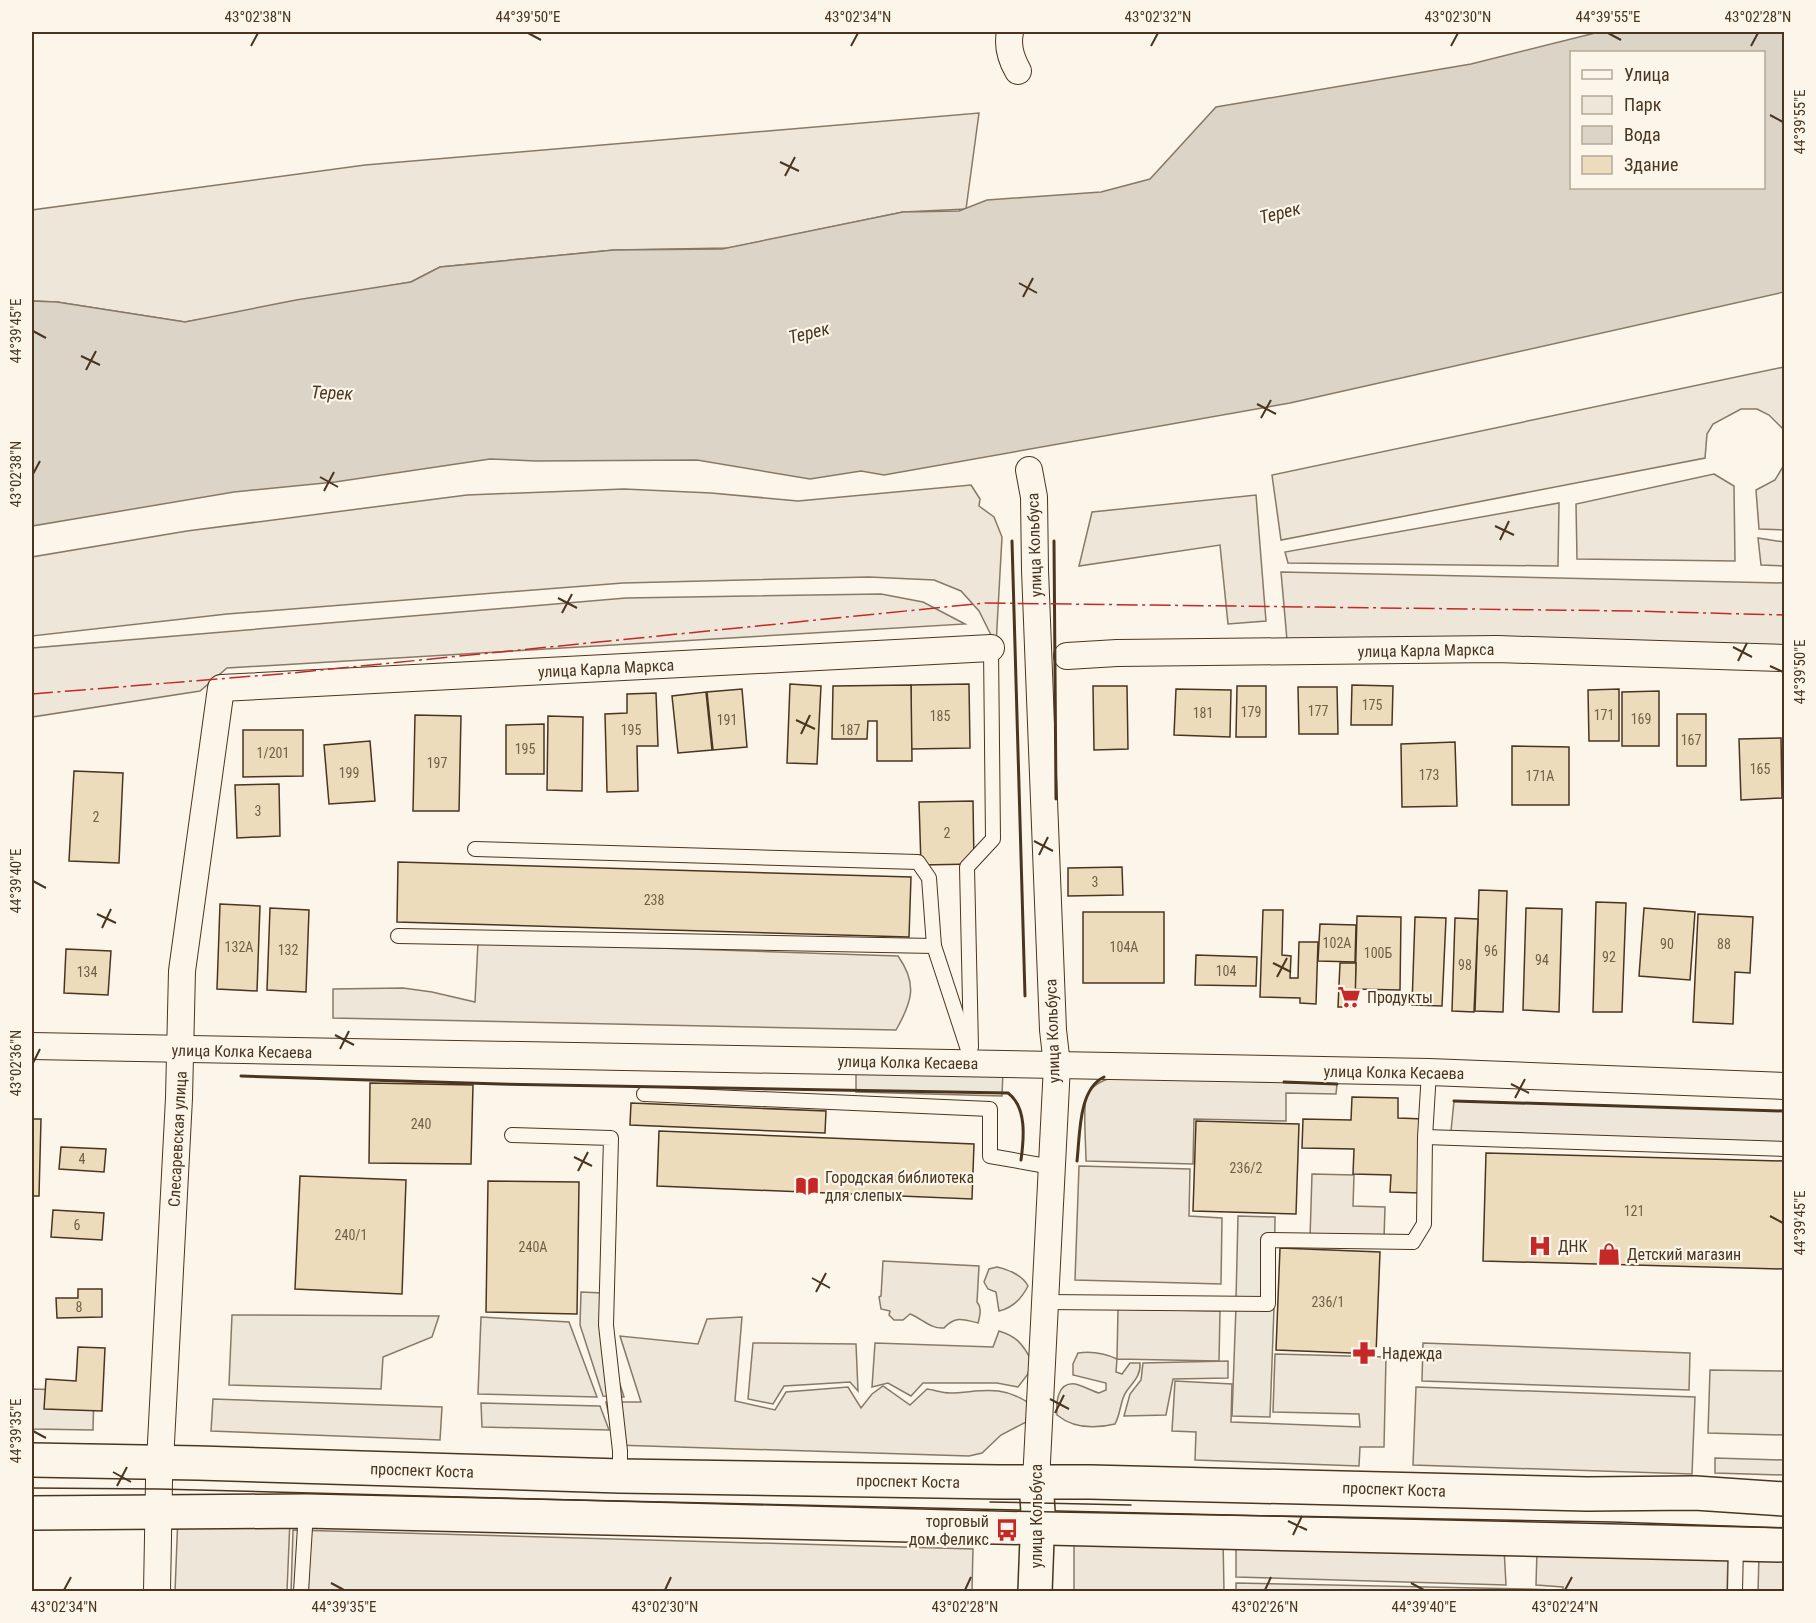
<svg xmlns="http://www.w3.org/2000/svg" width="1816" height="1623" viewBox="0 0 1816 1623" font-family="'Roboto Condensed',sans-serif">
	<rect width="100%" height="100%" fill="#fbf6e9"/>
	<!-- green -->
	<g fill="#ede6d9" stroke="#887966" stroke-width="1.5">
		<polygon points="979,113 966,209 903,212 729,248 614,250 440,267 411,282 185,322 57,302 32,301 32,210 365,165"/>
		<polygon points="1784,367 1784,432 1782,428 1769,415 1757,409 1741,409 1713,424 1707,434 1705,458 1281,540 1272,475"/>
		<polygon points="1784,465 1784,530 1759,529 1756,490 1775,480"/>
		<polygon points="1714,474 1734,486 1735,561 1577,559 1576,504"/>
		<polygon points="971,485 980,499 979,506 994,517 1002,537 996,645 979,611 961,591 934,580 869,577 623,583 227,614 32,636 32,557 187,531 467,495 624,489 711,493 798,501"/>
		<polygon points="1256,495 1266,621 1228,624 1220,545 1079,566 1092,512"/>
		<polygon points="1559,503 1558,566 1288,563 1285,552"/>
		<polygon points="1758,538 1784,542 1784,566 1761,565"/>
		<polygon points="1281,572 1784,583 1784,647 1287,640"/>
		<polygon points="881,594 923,602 965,624 227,668 200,691 32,717 32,648 626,598"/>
		<path d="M478 942 898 956C918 984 912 1002 896 1030L333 1018V989L403 988 432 992 475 1002Z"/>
		<path d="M1120 1077 1337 1084 1336 1094 1286 1093V1121L1194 1119 1193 1164 1086 1161C1086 1146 1083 1111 1086 1099 1090 1084 1106 1078 1120 1077Z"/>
		<polygon points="1454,1101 1784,1111 1784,1143 1451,1131"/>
		<polygon points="1079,1166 1190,1169 1189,1216 1222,1218 1221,1284 1075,1280"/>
		<polygon points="1312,1174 1354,1175 1353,1206 1385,1207 1384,1239 1310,1238"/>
		<path d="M883 1261 979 1266 977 1302C982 1308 980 1316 978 1323 963 1319 955 1316 944 1328 930 1329 923 1319 910 1314L903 1320H894L889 1315 890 1311 881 1309 879 1297 881 1296Z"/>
		<path d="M997 1267C1008 1269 1023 1276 1028 1286 1022 1298 1012 1308 999 1311L996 1292 988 1289 984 1282 989 1269Z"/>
		<path d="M1118 1309 1220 1311 1219 1361 1117 1359 1116 1372 1122 1374 1130 1363H1140C1141 1376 1133 1382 1126 1392 1120 1401 1121 1413 1115 1424 1094 1429 1074 1429 1057 1415 1056 1403 1057 1382 1075 1384 1082 1385 1091 1391 1099 1393L1106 1390V1383L1073 1375V1364L1078 1353C1092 1351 1104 1353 1117 1359Z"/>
		<polygon points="481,1317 569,1322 597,1397 478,1394"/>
		<path d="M742 1317 735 1401 775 1410 786 1392 848 1387 861 1408 872 1394 883 1386 910 1405 927 1389C934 1390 943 1393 950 1393 981 1392 1000 1384 1029 1403L1028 1421 1001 1435 982 1453 969 1456 615 1445 606 1402H641L620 1336 698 1344 707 1319Z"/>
		<path d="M999 1331C1016 1336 1023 1344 1031 1360L1028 1374 1018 1387 997 1383H923L911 1396 888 1383 872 1387 875 1343 993 1347Z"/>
		<polygon points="753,1343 856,1344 858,1391 850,1382 784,1386 773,1404 748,1399"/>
		<polygon points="1423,1343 1690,1353 1689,1390 1422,1381"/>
		<polygon points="1275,1354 1386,1357 1384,1447 1360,1447 1359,1466 1195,1460 1196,1432 1172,1431 1175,1381 1232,1384 1231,1422 1360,1427 1359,1414 1273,1412"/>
		<polygon points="1228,1361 1228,1378 1173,1379 1166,1415 1124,1416 1130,1394 1141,1380 1143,1363"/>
		<polygon points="1416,1387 1695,1397 1692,1474 1413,1465"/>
		<polygon points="32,1389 94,1391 93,1430 32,1429"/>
		<polygon points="213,1399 442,1407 440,1440 211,1431"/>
		<polygon points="1715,1458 1784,1460 1784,1475 1715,1473"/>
		<polygon points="178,1515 290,1520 287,1591 175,1592"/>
		<polygon points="293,1530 973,1549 972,1591 291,1592"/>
		<polygon points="1074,1537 1223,1539 1224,1591 1074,1592"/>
		<polygon points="1236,1544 1504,1548 1506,1585 1236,1577"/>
		<polygon points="1537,1550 1728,1556 1727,1591 1563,1592 1563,1587 1536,1585"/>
		<polygon points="1759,1555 1784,1556 1784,1591 1758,1592"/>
	</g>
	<!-- parking -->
	<g fill="#ede7d9" stroke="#887966" stroke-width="1.5">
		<polygon points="856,1067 1003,1071 1002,1096 856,1092"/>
		<polygon points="1238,1216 1275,1217 1274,1301 1236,1300"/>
		<polygon points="581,1292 603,1293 601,1325 624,1397 603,1396 580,1325"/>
		<polygon points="1236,1306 1274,1308 1270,1417 1232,1416"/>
		<polygon points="232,1315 439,1316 432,1337 383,1357 381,1389 229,1385"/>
		<polygon points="1710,1370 1784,1371 1784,1435 1708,1433"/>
		<polygon points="481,1403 600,1406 609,1430 482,1427"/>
		<polygon points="1236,1583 1527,1589 1557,1590 1236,1592"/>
	</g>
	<!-- water -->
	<path fill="#dcd4c6" stroke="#887966" stroke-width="1.5" fill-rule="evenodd" d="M1599 32H1784V292L1290 403 884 475 861 471 810 479 697 460 536 461 490 459 335 482 234 492 32 526V301L57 302 185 322 296 300 411 282 440 267 614 250 722 249 903 212 959 211 987 200 1101 192 1150 179 1216 107 1471 64ZM1572 52H1764V188H1572Z"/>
	<!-- building -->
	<g fill="#ecdcbc" stroke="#4a3520" stroke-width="1.5">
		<polygon points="790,684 821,686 817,764 787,763"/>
		<polygon points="969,684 970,748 911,749 911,685"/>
		<polygon points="911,685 912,761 877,761 877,721 868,721 867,739 832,739 833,686"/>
		<polygon points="1352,685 1393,686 1392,725 1351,725"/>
		<polygon points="1093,686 1127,686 1128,749 1094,750"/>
		<polygon points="1237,686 1266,686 1266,737 1236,737"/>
		<polygon points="1298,687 1337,687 1338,734 1299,734"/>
		<polygon points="742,689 747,747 713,750 707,692"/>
		<polygon points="1176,689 1231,690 1230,737 1174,735"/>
		<polygon points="1619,689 1619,741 1589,741 1588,690"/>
		<polygon points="1659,691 1659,746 1622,746 1622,692"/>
		<polygon points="706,692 712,750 678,753 672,696"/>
		<polygon points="656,693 658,746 637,746 638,791 607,792 605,714 627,713 627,694"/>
		<rect x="1677" y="714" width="29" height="52"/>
		<polygon points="415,715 461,716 459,811 413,811"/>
		<polygon points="548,716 583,717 582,791 547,790"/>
		<polygon points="544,724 544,774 506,774 506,725"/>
		<polygon points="243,730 303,730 303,776 243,777"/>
		<polygon points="1781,738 1782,798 1741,800 1739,739"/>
		<polygon points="370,741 375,801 329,804 324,745"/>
		<polygon points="1455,742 1457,806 1402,807 1401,744"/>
		<polygon points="1512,746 1569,747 1569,805 1512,805"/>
		<polygon points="74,771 123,773 119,863 69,861"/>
		<polygon points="279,784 280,836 237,838 235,785"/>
		<polygon points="973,801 974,864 921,865 919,802"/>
		<polygon points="398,862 911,877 909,937 397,922"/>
		<polygon points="1122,867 1123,895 1068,896 1068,868"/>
		<polygon points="1479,890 1507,891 1503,1012 1475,1011"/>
		<polygon points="1596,902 1626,903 1622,1012 1593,1012"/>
		<polygon points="220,904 260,906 257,991 217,989"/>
		<polygon points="270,908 309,910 306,992 267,990"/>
		<polygon points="1526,908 1562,909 1559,1012 1523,1010"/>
		<polygon points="1644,908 1695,912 1690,980 1639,976"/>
		<polygon points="1263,910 1283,910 1282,955 1291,956 1290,978 1298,978 1299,942 1318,942 1316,1004 1300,1003 1300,998 1260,997"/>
		<rect x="1083" y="912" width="81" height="71"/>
		<polygon points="1698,914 1753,917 1750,973 1735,972 1733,1024 1693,1022"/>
		<polygon points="1357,916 1401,917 1400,990 1355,989"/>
		<polygon points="1415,917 1446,918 1442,1006 1412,1005"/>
		<polygon points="1455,918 1478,919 1474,1012 1452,1011"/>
		<polygon points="1320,924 1356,925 1355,962 1318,961"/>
		<polygon points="66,949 111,951 108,995 64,993"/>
		<polygon points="1196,955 1257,957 1256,986 1195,985"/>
		<polygon points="1340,963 1356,963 1355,1007 1338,1007"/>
		<polygon points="370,1083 473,1085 471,1164 369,1163"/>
		<polygon points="1352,1097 1398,1098 1398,1118 1424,1119 1421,1193 1390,1192 1391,1175 1353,1174 1354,1149 1302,1148 1303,1119 1351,1120"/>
		<polygon points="631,1103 826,1111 825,1133 630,1125"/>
		<polygon points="32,1119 41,1119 39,1196 32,1196"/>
		<polygon points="1196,1121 1299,1124 1296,1214 1193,1211"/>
		<polygon points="659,1131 974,1144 972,1199 657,1186"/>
		<polygon points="61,1147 106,1149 104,1172 59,1169"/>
		<polygon points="1486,1153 1784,1161 1784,1269 1483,1261"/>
		<polygon points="300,1176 406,1180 402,1294 295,1289"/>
		<polygon points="488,1181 579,1182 577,1314 486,1312"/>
		<polygon points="53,1210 104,1213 102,1240 51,1237"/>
		<polygon points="1280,1248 1380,1252 1376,1354 1276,1350"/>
		<polygon points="78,1289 102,1289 102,1317 57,1318 56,1298 78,1298"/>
		<polygon points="78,1347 105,1348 102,1411 44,1409 46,1379 76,1381"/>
	</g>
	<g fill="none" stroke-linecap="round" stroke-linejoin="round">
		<!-- lane casing -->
		<g stroke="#4a3520" stroke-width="16">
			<g id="lane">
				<polyline points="475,849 918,862 929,878 934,946"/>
				<polyline points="398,936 934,946 972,1062"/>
				<polyline points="971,1047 967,867 993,839 991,648"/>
				<polyline points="644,1094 990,1109 990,1156 1052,1167"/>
				<polyline points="512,1135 611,1138 606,1325 620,1451 620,1476"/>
				<polyline points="1425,1137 1784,1149"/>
				<polyline points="1046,1302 1268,1304 1268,1240 1413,1242 1424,1224 1425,1137 1429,1072"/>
				<polyline points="301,1592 306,1511"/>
				<polyline points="1735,1592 1736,1544"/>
			</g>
		</g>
		<!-- street casing -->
		<g stroke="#4a3520" stroke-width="28">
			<g id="street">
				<path d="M1010 32C1007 46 1011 59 1018 71"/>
				<polyline points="1029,470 1034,497 1035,570 1053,1030 1057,1065 1036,1482"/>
				<polyline points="1067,656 1117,653 1497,649 1784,658"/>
				<polyline points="32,1046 1429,1072 1784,1086"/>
				<polyline points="157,1592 159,1481 179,1098 182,971 221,688 991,648"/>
			</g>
		</g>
		<!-- secondary casing -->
		<g stroke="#4a3520" stroke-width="36">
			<polyline id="secondary" points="1035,1592 1038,1512 1036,1482"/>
		</g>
		<!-- primary casing -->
		<g stroke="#4a3520" stroke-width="36">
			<g id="primary">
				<polyline points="32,1460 198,1463 620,1476 999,1482 1090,1482 1587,1494 1695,1493 1784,1499"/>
				<polyline points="32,1513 306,1511 1784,1545"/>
			</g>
		</g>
		<!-- lane -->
		<use href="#lane" stroke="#fbf6e9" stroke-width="14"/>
		<!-- street -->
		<use href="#street" stroke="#fbf6e9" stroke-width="26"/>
		<!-- secondary -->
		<use href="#secondary" stroke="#fbf6e9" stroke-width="33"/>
		<!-- primary -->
		<use href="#primary" stroke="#fbf6e9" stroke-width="33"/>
		<!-- tram -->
		<g stroke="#4a3520" stroke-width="1.5">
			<polyline points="32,1488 159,1489 997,1511 1613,1522 1784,1528"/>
			<polyline points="990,1502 1131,1505"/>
		</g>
		<!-- wall -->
		<g stroke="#4a3520" stroke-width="3">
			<polyline points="1012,541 1025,996"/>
			<polyline points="1054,541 1056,799"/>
			<path d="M241 1076 500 1084 1008 1093C1027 1107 1024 1138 1021 1160"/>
			<polyline points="1284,1082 1337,1084"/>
			<polyline points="1454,1101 1784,1111"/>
			<path d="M1077 1161C1080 1136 1078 1089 1104 1077"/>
		</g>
		<!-- power -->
		<polyline stroke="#c62828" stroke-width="1.5" stroke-dasharray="21 4.5 3 4.5" stroke-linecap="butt" points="32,694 292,673 985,603 1631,611 1784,615"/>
	</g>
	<!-- ticks -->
	<path fill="none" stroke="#4a3520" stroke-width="2" d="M528 33 541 40M1608 33 1621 40M251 46 258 33M851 46 858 33M1151 46 1158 33M1451 46 1458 33M1751 46 1758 33M1770 115 1783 122M780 162 799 171M785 176 795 157M1019 283 1037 293M1023 297 1033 278M33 331 46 338M81 356 100 365M86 370 96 351M1257 404 1276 414M1261 418 1271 400M33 474 40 461M320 477 338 487M324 491 334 472M1495 526 1514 535M1500 540 1509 521M558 598 577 608M562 613 572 594M1733 647 1752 657M1738 661 1747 643M1770 666 1783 672M796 720 815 729M801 734 810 715M1034 841 1053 851M1039 855 1048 837M33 881 46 888M97 914 116 923M102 928 111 909M1273 963 1291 972M1277 977 1287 958M335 1035 354 1045M340 1049 349 1031M33 1063 40 1049M1511 1084 1529 1093M1515 1098 1525 1079M574 1157 592 1166M578 1171 588 1152M1770 1216 1783 1223M812 1278 830 1288M816 1292 826 1273M1050 1399 1069 1409M1055 1413 1064 1395M33 1431 46 1438M113 1472 131 1482M117 1486 127 1467M1288 1521 1307 1530M1293 1535 1302 1516M331 1583 344 1590M1411 1583 1424 1590M64 1590 71 1577M665 1590 671 1577M965 1590 971 1577M1265 1590 1271 1577M1565 1590 1572 1577"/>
	<!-- icons -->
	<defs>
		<g id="supermarket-bare" transform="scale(1.8)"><path d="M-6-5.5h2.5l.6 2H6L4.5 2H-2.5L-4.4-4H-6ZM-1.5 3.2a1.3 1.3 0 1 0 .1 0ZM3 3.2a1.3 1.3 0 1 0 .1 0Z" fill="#c62828" stroke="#fbf6e9" stroke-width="2.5" paint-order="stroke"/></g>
		<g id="library-bare" transform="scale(1.8)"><path d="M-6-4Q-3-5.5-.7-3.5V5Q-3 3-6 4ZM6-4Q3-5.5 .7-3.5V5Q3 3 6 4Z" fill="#c62828" stroke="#fbf6e9" stroke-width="2.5" paint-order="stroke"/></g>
		<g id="hospital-bare" transform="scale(1.8)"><path d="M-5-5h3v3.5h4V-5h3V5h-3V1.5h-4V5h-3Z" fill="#c62828" stroke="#fbf6e9" stroke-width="2.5" paint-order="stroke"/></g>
		<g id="shop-bare" transform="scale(1.8)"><path d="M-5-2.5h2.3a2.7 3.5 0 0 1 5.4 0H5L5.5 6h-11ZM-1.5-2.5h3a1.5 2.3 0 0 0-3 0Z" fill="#c62828" stroke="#fbf6e9" stroke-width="2.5" paint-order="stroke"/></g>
		<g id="pharmacy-bare" transform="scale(1.8)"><path d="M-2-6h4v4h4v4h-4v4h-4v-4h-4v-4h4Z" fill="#c62828" stroke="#fbf6e9" stroke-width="2.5" paint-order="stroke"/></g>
		<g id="bus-bare" transform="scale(1.8)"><path d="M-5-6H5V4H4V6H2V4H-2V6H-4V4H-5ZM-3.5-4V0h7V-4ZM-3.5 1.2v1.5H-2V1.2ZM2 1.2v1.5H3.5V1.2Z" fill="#c62828" stroke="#fbf6e9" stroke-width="2.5" paint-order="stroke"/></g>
	</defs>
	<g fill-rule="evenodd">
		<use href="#supermarket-bare" x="1349" y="997"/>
		<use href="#library-bare" x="807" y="1186"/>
		<use href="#hospital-bare" x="1540" y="1246"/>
		<use href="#shop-bare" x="1609" y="1254"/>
		<use href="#pharmacy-bare" x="1364" y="1353"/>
		<use href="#bus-bare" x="1007" y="1530"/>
	</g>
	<g text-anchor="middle" stroke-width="4.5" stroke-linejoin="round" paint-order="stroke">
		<!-- number labels -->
		<g font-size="14" fill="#725f47">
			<text x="1372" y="710">175</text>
			<text x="1318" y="716">177</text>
			<text x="1251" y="717">179</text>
			<text x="1203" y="718">181</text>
			<text x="1604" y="720">171</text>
			<text x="940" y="721">185</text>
			<text x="1641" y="724">169</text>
			<text x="727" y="725">191</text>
			<text x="631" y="735">195</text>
			<text x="850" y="735">187</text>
			<text x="1691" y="745">167</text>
			<text x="525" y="754">195</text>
			<text x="273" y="758">1/201</text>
			<text x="437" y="768">197</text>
			<text x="1760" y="774">165</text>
			<text x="349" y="778">199</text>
			<text x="1429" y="780">173</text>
			<text x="1540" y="781">171А</text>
			<text x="258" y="816">3</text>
			<text x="96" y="822">2</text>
			<text x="947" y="838">2</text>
			<text x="1095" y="887">3</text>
			<text x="654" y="905">238</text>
			<text x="1337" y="948">102А</text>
			<text x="1667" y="949">90</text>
			<text x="1724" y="949">88</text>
			<text x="239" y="952">132А</text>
			<text x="1124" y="952">104А</text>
			<text x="288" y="955">132</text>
			<text x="1491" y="956">96</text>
			<text x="1378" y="958">100Б</text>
			<text x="1609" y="962">92</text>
			<text x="1542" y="965">94</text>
			<text x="1465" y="970">98</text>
			<text x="1226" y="976">104</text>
			<text x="87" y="977">134</text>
			<text x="421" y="1129">240</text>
			<text x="82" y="1164">4</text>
			<text x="1246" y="1173">236/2</text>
			<text x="1634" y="1216">121</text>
			<text x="77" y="1230">6</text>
			<text x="351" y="1240">240/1</text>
			<text x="533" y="1252">240А</text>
			<text x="1328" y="1307">236/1</text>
			<text x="79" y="1312">8</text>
		</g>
		<!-- street labels -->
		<g font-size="16" fill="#4a3520" stroke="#fbf6e9">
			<text transform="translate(1034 545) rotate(-92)" y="6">улица Кольбуса</text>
			<text transform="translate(1426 650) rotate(-1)" y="6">улица Карла Маркса</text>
			<text transform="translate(606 668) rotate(-3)" y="6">улица Карла Маркса</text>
			<text transform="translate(1052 1031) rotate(-92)" y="6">улица Кольбуса</text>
			<text transform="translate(242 1051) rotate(1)" y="6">улица Колка Кесаева</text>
			<text transform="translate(908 1062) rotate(1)" y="6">улица Колка Кесаева</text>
			<text transform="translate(1394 1072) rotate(1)" y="6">улица Колка Кесаева</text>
			<text transform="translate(177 1139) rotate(-87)" y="6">Слесаревская улица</text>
			<text transform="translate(422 1470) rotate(2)" y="6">проспект Коста</text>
			<text transform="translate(908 1481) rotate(1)" y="6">проспект Коста</text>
			<text transform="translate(1394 1489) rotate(2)" y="6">проспект Коста</text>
			<text transform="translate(1036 1516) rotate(-90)" y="6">улица Кольбуса</text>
		</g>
		<!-- poi labels -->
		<g font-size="16" fill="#4a3520" stroke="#fbf6e9" text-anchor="start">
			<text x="1367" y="1003">Продукты</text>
			<text x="825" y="1183">Городская библиотека<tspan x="825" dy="18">для слепых</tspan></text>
			<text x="1558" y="1252">ДНК</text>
			<text x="1627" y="1260">Детский магазин</text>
			<text x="1382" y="1359">Надежда</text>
			<text x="989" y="1527" text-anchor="end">торговый<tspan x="989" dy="18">дом Феликс</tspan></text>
		</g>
		<!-- water labels -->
		<g font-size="18" font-style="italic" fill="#4a3520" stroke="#fbf6e9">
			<text transform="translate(1280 213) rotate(-14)" y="6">Терек</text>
			<text transform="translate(809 333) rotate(-14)" y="6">Терек</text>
			<text transform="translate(332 393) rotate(2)" y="6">Терек</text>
		</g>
	</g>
	<!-- border -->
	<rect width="1816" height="1623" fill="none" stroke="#fbf6e9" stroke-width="66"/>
	<!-- legend -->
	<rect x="1570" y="51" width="195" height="138" fill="#fbf6e9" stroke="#b4a999" stroke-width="1.5"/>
	<rect x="1582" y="70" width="30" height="9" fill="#fbf6e9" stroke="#b4a999" stroke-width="1.5"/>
	<text x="1624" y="81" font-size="18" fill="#4a3520">Улица</text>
	<rect x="1582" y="96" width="30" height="18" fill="#ede6d9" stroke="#b4a999" stroke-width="1.5"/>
	<text x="1624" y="111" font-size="18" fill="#4a3520">Парк</text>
	<rect x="1582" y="126" width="30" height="18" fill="#dcd4c6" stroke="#b4a999" stroke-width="1.5"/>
	<text x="1624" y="141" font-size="18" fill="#4a3520">Вода</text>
	<rect x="1582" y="156" width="30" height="18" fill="#ecdcbc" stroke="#b4a999" stroke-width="1.5"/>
	<text x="1624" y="171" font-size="18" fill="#4a3520">Здание</text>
	<rect x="33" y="33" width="1750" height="1557" fill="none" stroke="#4a3520" stroke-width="2"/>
	<g font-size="15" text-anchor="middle" fill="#4a3520">
		<text x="258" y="22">43°02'38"N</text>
		<text x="528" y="22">44°39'50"E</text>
		<text x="858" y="22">43°02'34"N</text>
		<text x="1158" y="22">43°02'32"N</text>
		<text x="1458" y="22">43°02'30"N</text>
		<text x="1608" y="22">44°39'55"E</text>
		<text x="1758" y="22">43°02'28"N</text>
		<text transform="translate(1800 122) rotate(-90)" y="5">44°39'55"E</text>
		<text transform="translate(16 331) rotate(-90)" y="5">44°39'45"E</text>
		<text transform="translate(16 474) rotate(-90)" y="5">43°02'38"N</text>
		<text transform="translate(1800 672) rotate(-90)" y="5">44°39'50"E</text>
		<text transform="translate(16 881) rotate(-90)" y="5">44°39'40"E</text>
		<text transform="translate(16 1063) rotate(-90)" y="5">43°02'36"N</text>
		<text transform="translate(1800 1223) rotate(-90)" y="5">44°39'45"E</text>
		<text transform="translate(16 1431) rotate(-90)" y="5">44°39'35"E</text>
		<text x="64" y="1612">43°02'34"N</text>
		<text x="344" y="1612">44°39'35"E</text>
		<text x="665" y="1612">43°02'30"N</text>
		<text x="965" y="1612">43°02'28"N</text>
		<text x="1265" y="1612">43°02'26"N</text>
		<text x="1424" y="1612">44°39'40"E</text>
		<text x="1565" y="1612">43°02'24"N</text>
	</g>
</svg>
